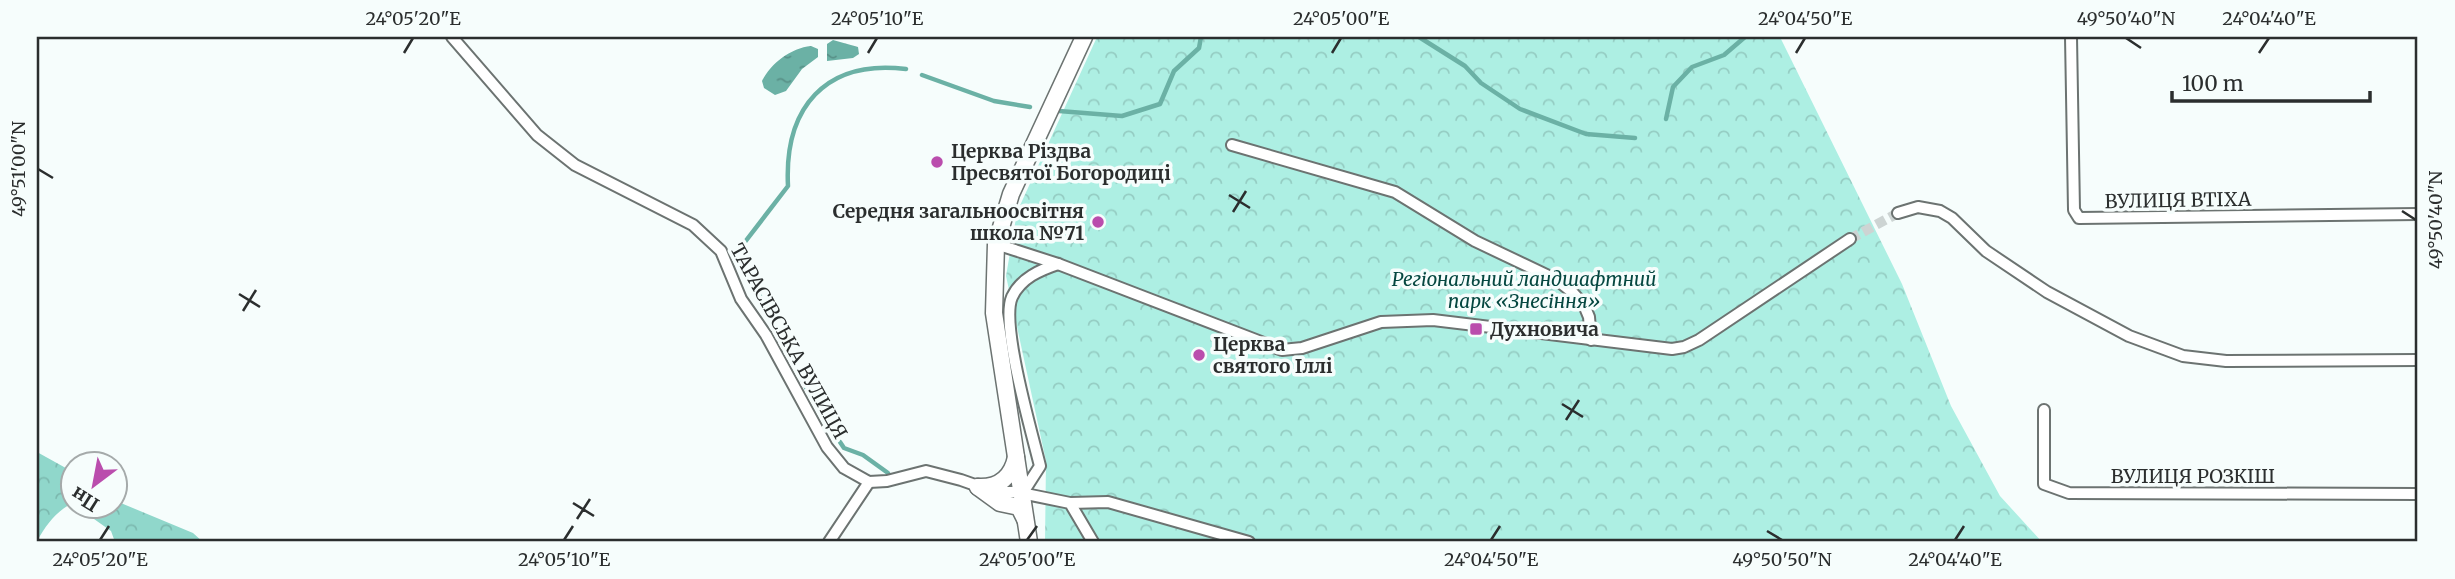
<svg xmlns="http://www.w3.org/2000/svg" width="2455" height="579" viewBox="0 0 2455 579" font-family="Merriweather,serif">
	<defs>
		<pattern id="forest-crowns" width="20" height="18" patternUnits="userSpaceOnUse" patternTransform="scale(1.75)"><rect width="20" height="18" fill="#90d7cb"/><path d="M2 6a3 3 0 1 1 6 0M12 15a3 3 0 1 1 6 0" fill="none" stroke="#7cb9af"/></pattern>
		<pattern id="park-crowns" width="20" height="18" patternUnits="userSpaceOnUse" patternTransform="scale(1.75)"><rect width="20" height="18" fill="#adefe3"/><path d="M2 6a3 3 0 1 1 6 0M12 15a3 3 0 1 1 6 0" fill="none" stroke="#95cdc3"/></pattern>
		<pattern id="water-ripples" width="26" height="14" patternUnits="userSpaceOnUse" patternTransform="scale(1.75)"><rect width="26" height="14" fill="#6bb1a5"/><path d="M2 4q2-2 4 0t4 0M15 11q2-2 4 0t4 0" fill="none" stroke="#589087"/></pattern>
	</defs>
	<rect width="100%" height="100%" fill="#f6fdfc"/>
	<!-- forest -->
	<g fill="url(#forest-crowns)">
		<path d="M37 452 73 472 74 502C55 512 47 524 37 541Z"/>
		<polygon points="116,501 193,533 203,542 115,542 111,531 94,519 98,506 116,505"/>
	</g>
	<!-- park -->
	<polygon fill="url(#park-crowns)" points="1097,37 1780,37 1902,284 1951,406 2000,496 2042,542 1045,542 1046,461 1006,276 1017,212"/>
	<!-- water -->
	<g fill="url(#water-ripples)">
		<polygon points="833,40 858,47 859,54 853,58 827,61 827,44"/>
		<path d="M811 46 818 49V57L802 69 786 91 775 95 764 88 762 81C771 63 791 48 811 46Z"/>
	</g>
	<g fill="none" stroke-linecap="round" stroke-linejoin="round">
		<!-- stream -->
		<g stroke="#6bb1a5" stroke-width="4.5">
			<polyline points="1419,37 1465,66 1481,83 1520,109 1586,134 1635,138"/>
			<polyline points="922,75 994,101 1030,107"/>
			<polyline points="1059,111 1122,116 1160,104 1174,71 1199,48 1201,37"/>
			<polyline points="1666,119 1673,87 1692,67 1724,55 1745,37"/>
			<path d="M738 251 788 186C784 108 825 59 906 69"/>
			<polyline points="742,261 808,391 835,433"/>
			<polyline points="840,442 844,448 863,455 888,473"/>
		</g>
		<!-- minor-tunnel -->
		<polyline stroke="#cdd4d3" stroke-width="10" stroke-dasharray="10 5" stroke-linecap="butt" points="1850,239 1898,213"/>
		<!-- minor casing -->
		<g stroke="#6c7371" stroke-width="14">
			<g id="minor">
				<polyline points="452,37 537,135 575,165 693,225 721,251 741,299 766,335 827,447 844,468 869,482 887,481 926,471 961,480 995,492 1016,492 1070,503 1093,542"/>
				<polyline points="2071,37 2074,210 2079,218 2418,214"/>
				<polyline points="1232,145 1395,192 1475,241 1557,280 1571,291 1584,305 1589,317 1591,340"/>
				<polyline points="1898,213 1918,207 1940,211 1952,218 1986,251 2047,292 2129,336 2183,356 2226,361 2418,360"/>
				<polyline points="996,244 1058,264 1282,350 1302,348 1381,322 1433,320 1672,349 1684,347 1699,340 1850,239"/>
				<polyline points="2044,410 2044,484 2069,493 2418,494"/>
				<path d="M1022 494 1040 466C1032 433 1000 324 1012 297 1021 278 1040 270 1058 264"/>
				<polyline points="1070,503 1108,502 1249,542"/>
				<polyline points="829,542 869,482"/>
			</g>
		</g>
		<!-- secondary casing -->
		<g stroke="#6c7371" stroke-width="19">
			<g id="secondary">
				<polyline points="978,487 1000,503 1019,507 1025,519"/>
				<path d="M978 487C998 488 1012 477 1016 457"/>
				<polyline points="1029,542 994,313 996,244 1011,194 1084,37"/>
			</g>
		</g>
		<!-- minor -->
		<use href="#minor" stroke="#fff" stroke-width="10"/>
		<!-- secondary -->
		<use href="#secondary" stroke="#fff" stroke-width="16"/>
	</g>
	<!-- ticks -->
	<path fill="none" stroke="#2b2e2e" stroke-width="2.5" d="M2126 38 2141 48M404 53 413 38M868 53 877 38M1332 53 1341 38M1796 53 1805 38M2259 53 2269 38M38 169 53 178M1229 195 1250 208M2402 211 2416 220M1233 212 1246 191M239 294 260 307M243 311 256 290M1562 404 1583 417M1566 420 1579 400M573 503 594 516M577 519 590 499M1767 531 1782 540M100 540 109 526M564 540 573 526M1027 540 1037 526M1491 540 1500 526M1955 540 1964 526"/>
	<!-- markers -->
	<g fill="#ba4dad" stroke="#f6fdfc" stroke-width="2.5">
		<circle cx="937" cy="162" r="7"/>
		<circle cx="1098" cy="222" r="7"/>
		<rect x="1469" y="322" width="14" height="14" rx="3.5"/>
		<circle cx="1199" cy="355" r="7"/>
	</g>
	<g text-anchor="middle" stroke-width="7" stroke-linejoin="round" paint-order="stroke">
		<!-- poi labels -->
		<g font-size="19" font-weight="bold" fill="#2b2e2e" stroke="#f6fdfc" text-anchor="start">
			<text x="951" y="158">Церква Різдва<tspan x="951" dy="22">Пресвятої Богородиці</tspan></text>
			<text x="1084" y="218" text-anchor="end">Середня загальноосвітня<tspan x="1084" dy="22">школа №71</tspan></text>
			<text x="1490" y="336">Духновича</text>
			<text x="1213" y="351">Церква<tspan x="1213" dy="22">святого Іллі</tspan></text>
		</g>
		<!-- street labels -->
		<g font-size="19" fill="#2b2e2e" stroke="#f6fdfc">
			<text transform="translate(2178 200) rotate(-1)" y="7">ВУЛИЦЯ ВТІХА</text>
			<text transform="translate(789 341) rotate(61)" y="7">ТАРАСІВСЬКА ВУЛИЦЯ</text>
			<text x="2193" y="483">ВУЛИЦЯ РОЗКІШ</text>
		</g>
		<!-- park labels -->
		<g font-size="19" font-style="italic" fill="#054740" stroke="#f6fdfc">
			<text x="1524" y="286">Регіональний ландшафтний<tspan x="1524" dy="22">парк «Знесіння»</tspan></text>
		</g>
	</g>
	<!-- border -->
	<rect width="2455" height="579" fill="none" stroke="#f6fdfc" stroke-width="77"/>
	<!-- north arrow -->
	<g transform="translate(94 485) rotate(212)"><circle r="33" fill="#f6fdfc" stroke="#a5aaaa" stroke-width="2"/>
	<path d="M0-5L12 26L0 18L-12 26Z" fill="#ba4dad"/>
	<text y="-10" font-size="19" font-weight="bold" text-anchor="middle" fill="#2b2e2e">Пн</text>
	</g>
	<!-- scale -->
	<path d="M2172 91v10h198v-10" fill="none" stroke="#2b2e2e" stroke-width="3.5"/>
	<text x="2182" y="91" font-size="21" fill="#2b2e2e" stroke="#f6fdfc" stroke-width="5" paint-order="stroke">100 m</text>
	<rect x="38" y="38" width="2378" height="502" fill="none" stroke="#2b2e2e" stroke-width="2.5"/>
	<g font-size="18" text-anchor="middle" fill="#2b2e2e">
		<text x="413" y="25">24°05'20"E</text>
		<text x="877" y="25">24°05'10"E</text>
		<text x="1341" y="25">24°05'00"E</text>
		<text x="1805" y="25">24°04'50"E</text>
		<text x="2126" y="25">49°50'40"N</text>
		<text x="2269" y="25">24°04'40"E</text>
		<text transform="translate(19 169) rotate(-90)" y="6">49°51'00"N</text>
		<text transform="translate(2436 220) rotate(-90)" y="6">49°50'40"N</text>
		<text x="100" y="566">24°05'20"E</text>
		<text x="564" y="566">24°05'10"E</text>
		<text x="1027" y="566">24°05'00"E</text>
		<text x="1491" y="566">24°04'50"E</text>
		<text x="1782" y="566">49°50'50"N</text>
		<text x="1955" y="566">24°04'40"E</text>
	</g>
</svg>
